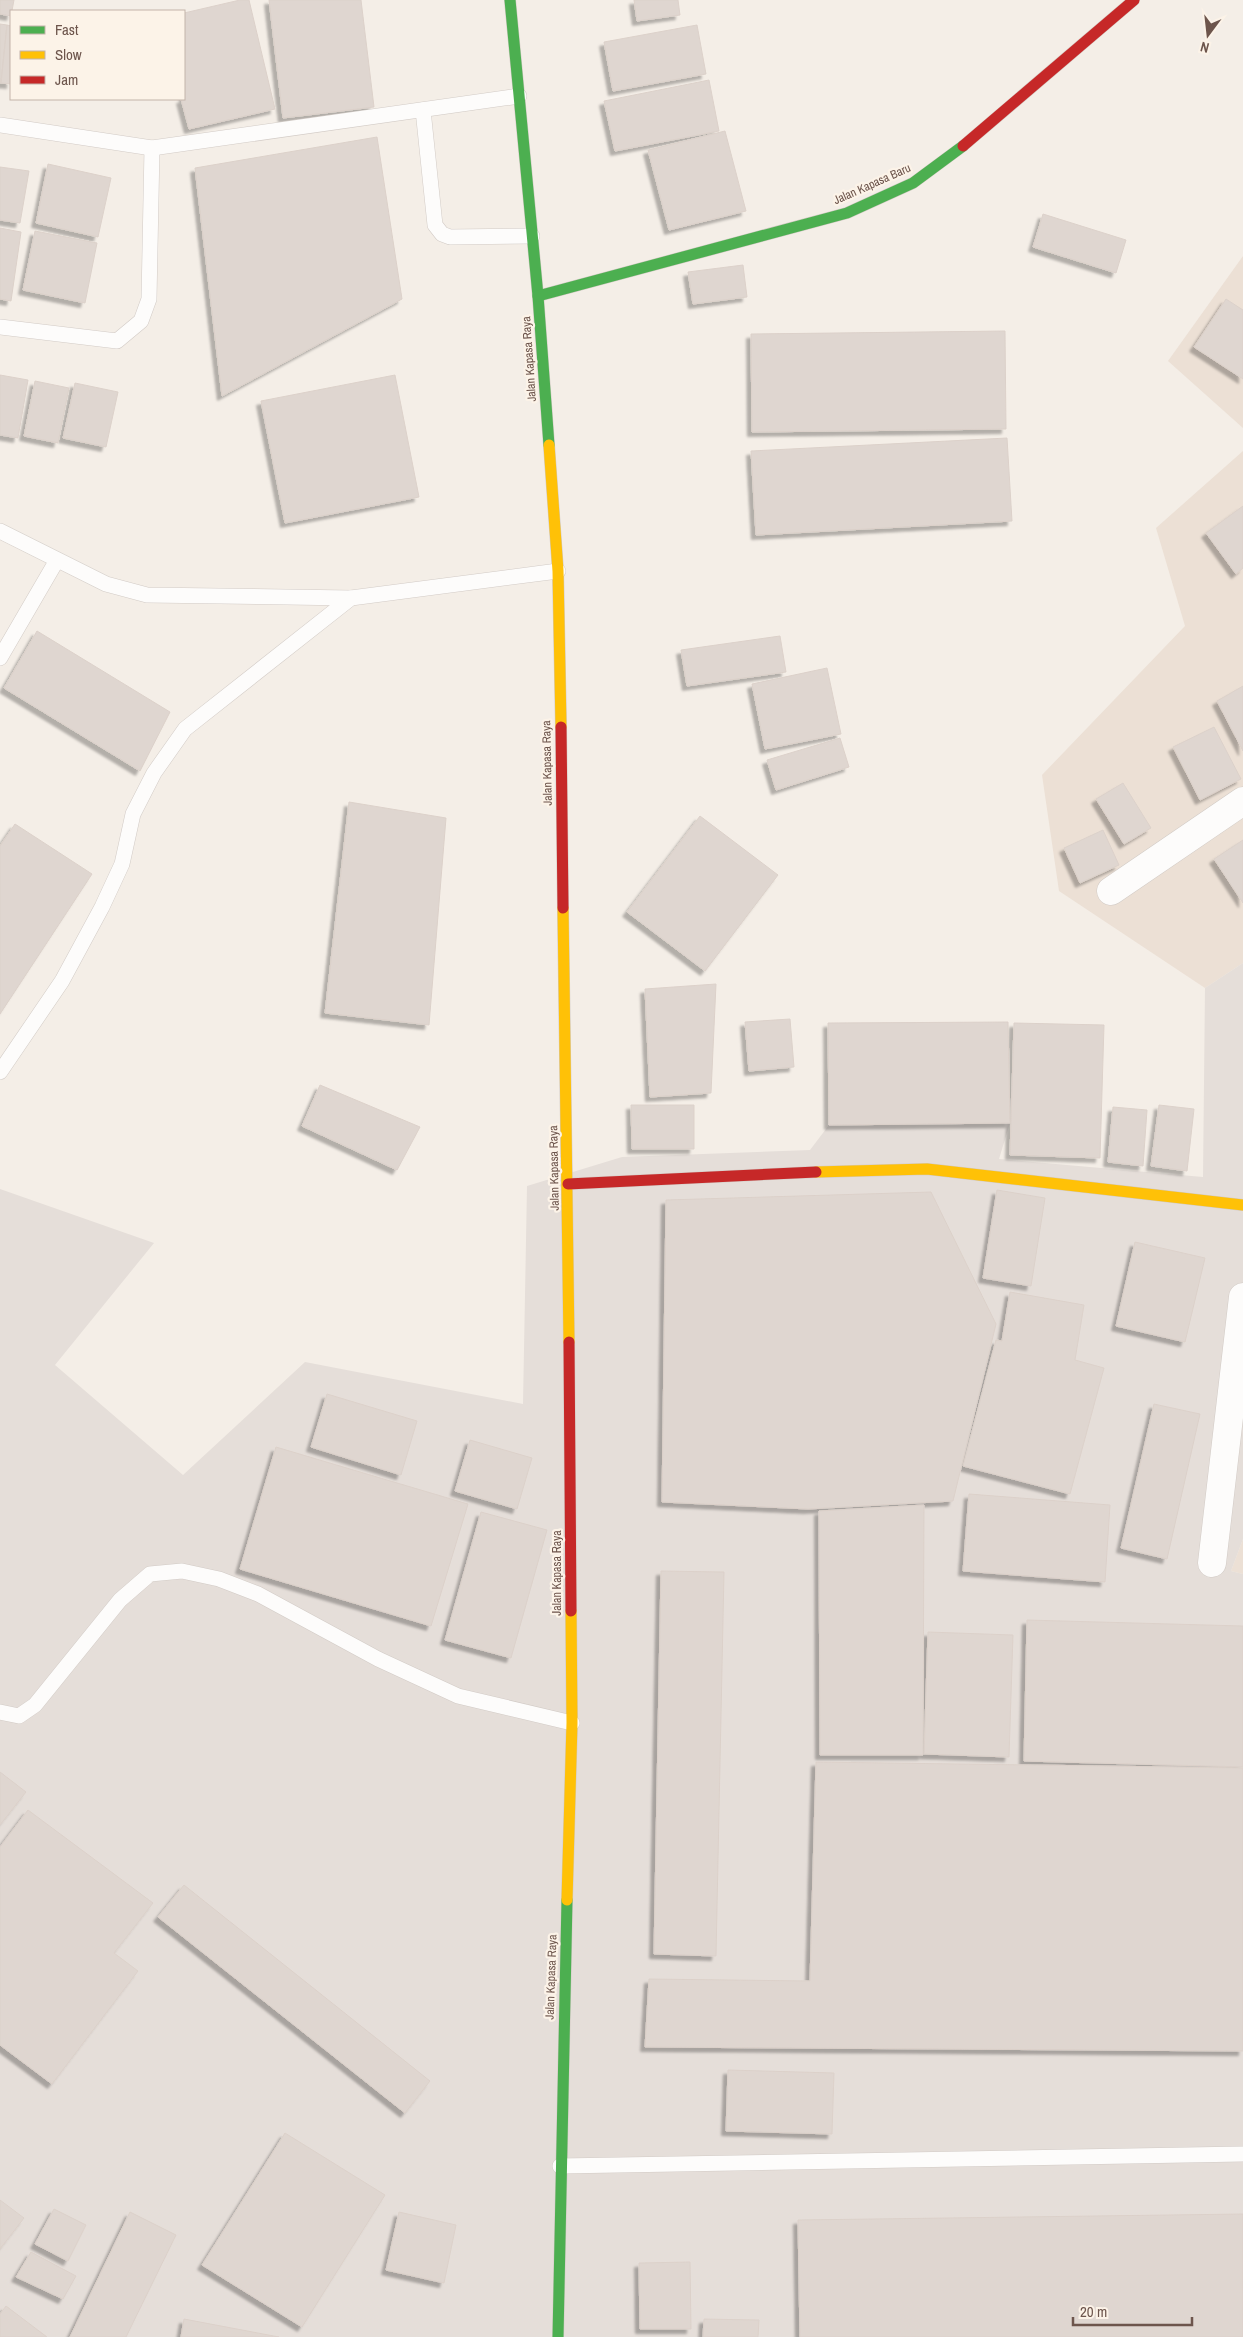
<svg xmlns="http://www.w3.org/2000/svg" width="1243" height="2337" viewBox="0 0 1243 2337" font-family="'Archivo Narrow',sans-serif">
	<defs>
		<filter id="shadow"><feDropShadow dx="-4.5" dy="4.5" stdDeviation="1" flood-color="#0004"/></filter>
	</defs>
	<rect width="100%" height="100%" fill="#f4eee7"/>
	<!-- residential -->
	<g fill="#ece0d5">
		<polygon points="1243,256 1243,428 1168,361"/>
		<polygon points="1243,451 1243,963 1205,988 1059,891 1042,775 1185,626 1156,528"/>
		<polygon points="1243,1539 1243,1574 1231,1571"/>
	</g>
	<!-- industrial -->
	<polygon fill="#e5ded9" points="1243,963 1243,1539 1231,1571 1243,1574 1243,2337 0,2337 0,1189 154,1243 55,1365 183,1475 305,1362 523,1404 527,1186 622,1157 810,1150 829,1125 828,1023 1008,1022 1010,1123 999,1159 1203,1177 1205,988"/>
	<!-- building -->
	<g fill="#dfd6d0" stroke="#dcd1ca" filter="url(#shadow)">
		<polygon points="0,0 14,0 11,16 0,14"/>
		<polygon points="240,0 249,0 275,109 189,129 181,99 184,99 184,13"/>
		<polygon points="269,0 361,0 374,107 283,118"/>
		<polygon points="634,0 678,0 680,15 637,21"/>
		<polygon points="0,24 7,25 1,83 0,83"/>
		<polygon points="7,25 11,26 11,84 1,83"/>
		<polygon points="697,25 706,74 613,91 604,42"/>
		<polygon points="709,80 719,131 615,151 604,101"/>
		<polygon points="725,131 746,211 669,230 648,150"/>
		<polygon points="377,137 402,299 222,396 195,168"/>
		<polygon points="48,164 111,178 98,237 36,223"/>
		<polygon points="0,167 29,171 20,223 0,220"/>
		<polygon points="1043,214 1126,240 1116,273 1033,247"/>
		<polygon points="0,228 21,232 11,301 0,299"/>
		<polygon points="35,231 97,243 85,303 23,290"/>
		<polygon points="743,265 747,297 693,304 688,272"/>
		<polygon points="1226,299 1243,310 1243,379 1194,347"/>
		<polygon points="1005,331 1006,429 752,432 751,334"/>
		<polygon points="0,375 28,380 18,438 0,435"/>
		<polygon points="395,375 419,497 285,523 261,401"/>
		<polygon points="35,381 69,388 58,443 24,436"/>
		<polygon points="75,383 118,392 106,447 63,438"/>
		<polygon points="1007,438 1012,521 756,535 751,451"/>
		<polygon points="1243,506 1243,568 1236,574 1206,533"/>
		<polygon points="37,631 170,712 140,771 4,688"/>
		<polygon points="780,636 786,672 687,686 681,650"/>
		<polygon points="827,668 841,734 765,749 752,684"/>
		<polygon points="1243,686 1243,751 1217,701"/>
		<polygon points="1214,727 1241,779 1200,800 1173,747"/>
		<polygon points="840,738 849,767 776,790 767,760"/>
		<polygon points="1123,783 1151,828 1124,844 1096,799"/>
		<polygon points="349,802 446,818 429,1025 325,1013"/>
		<polygon points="700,816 778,875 705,971 627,912"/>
		<polygon points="15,824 92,874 0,1014 0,846"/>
		<polygon points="1103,830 1119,865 1080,883 1064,848"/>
		<polygon points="1243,840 1243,903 1214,859"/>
		<polygon points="716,984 711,1093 650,1097 645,989"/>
		<polygon points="790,1019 794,1067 749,1071 745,1022"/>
		<polygon points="1008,1022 1010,1123 829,1125 828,1023"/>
		<polygon points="1014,1023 1104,1025 1100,1158 1010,1155"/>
		<polygon points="320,1085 420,1127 397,1170 302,1126"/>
		<polygon points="631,1105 694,1105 694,1149 632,1149"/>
		<polygon points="1159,1105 1194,1109 1187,1171 1151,1166"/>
		<polygon points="1113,1107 1147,1110 1143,1166 1108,1162"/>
		<polygon points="997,1190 1045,1198 1031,1286 983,1278"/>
		<polygon points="931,1192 996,1324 953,1501 808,1509 662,1502 666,1200"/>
		<polygon points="1135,1242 1205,1258 1185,1342 1116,1326"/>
		<polygon points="1010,1292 1084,1305 1075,1360 1104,1368 1070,1494 963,1466 996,1340 1002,1341"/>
		<polygon points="327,1394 417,1421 401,1475 311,1447"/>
		<polygon points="1154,1404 1200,1414 1167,1559 1121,1548"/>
		<polygon points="470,1440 532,1458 517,1509 455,1491"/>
		<polygon points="276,1447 468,1504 431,1626 240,1569"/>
		<polygon points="969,1494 1110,1505 1105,1582 963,1571"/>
		<polygon points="924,1505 923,1755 820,1755 819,1511"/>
		<polygon points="481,1512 547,1530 511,1658 445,1640"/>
		<polygon points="661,1571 724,1572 716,1956 654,1954"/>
		<polygon points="1027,1620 1243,1626 1243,1767 1024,1761"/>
		<polygon points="928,1632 1013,1635 1009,1757 924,1754"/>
		<polygon points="816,1762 1243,1768 1243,2051 645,2047 649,1979 810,1981"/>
		<polygon points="0,1772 26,1792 0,1825"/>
		<polygon points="28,1810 153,1903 114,1953 138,1971 52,2084 0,2045 0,1847"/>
		<polygon points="184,1885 430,2081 405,2113 158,1917"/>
		<polygon points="728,2070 834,2073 832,2134 726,2131"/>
		<polygon points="285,2133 385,2195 302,2327 202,2265"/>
		<polygon points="0,2200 24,2218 0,2249"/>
		<polygon points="54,2209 86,2225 68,2261 35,2244"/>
		<polygon points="130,2212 176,2235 126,2337 70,2337"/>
		<polygon points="399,2212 456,2225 444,2283 386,2270"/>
		<polygon points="1243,2214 1243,2337 800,2337 798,2220"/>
		<polygon points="31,2252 76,2276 63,2299 16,2277"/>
		<polygon points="690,2262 691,2329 640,2329 639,2263"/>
		<polygon points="6,2306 47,2337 0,2337 0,2314"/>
		<polygon points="184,2319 279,2337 181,2337"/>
		<polygon points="704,2319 759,2320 758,2337 703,2337"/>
	</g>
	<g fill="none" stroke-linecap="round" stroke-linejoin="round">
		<!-- lane casing -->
		<g stroke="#d2cbc6" stroke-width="16">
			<g id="lane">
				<polyline points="423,110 435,225 442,234 450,237 532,236"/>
				<polyline points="0,125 152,148 519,96"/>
				<polyline points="0,327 117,341 141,321 149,299 152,148"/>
				<polyline points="0,531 106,584 147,595 351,598"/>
				<polyline points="0,658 57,560"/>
				<polyline points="0,1072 62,981 102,907 122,864 133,814 154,773 185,729 351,598 558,571"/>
				<polyline points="0,1712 19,1716 35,1705 120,1600 150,1574 182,1571 219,1579 258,1594 378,1659 458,1696 572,1723"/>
				<polyline points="560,2166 1243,2154"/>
			</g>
		</g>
		<!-- street casing -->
		<g stroke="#d2cbc6" stroke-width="29">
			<g id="street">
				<polyline points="1111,891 1243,801"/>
				<polyline points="1212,1563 1243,1297"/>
			</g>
		</g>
		<!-- fast casing -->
		<g stroke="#d2cac4" stroke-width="12">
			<g id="fast">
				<polyline points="510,0 538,296 549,445"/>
				<polyline points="538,296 847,213 913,183 963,146"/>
				<polyline points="558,2337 567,1900"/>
			</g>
		</g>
		<!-- slow casing -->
		<g stroke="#d2cac4" stroke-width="12">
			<g id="slow">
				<polyline points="549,445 558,571 561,727"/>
				<polyline points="563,908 569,1342"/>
				<polyline points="816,1172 927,1169 1243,1205"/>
				<polyline points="567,1900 572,1723 571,1611"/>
			</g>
		</g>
		<!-- jam casing -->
		<g stroke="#d2cac4" stroke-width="12">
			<g id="jam">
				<polyline points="963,146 1134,0"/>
				<polyline points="561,727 563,908"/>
				<polyline points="568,1184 816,1172"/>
				<polyline points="569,1342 571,1611"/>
			</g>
		</g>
		<!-- lane -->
		<use href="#lane" stroke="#fdfcfb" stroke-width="15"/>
		<!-- street -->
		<use href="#street" stroke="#fdfcfb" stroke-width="28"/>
		<!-- fast -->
		<use href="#fast" stroke="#4caf50" stroke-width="11"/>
		<!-- slow -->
		<use href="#slow" stroke="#ffc107" stroke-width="11"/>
		<!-- jam -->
		<use href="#jam" stroke="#c62828" stroke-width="11"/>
	</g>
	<g text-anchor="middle" stroke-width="4.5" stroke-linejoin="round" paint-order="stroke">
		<!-- street labels -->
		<g font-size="12" fill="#6d554c" stroke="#fcf3e8">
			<text transform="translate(872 184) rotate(-24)" y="4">Jalan Kapasa Baru</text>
			<text transform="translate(529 359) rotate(-94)" y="4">Jalan Kapasa Raya</text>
			<text transform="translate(547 763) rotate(-91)" y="4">Jalan Kapasa Raya</text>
			<text transform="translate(554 1168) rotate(-91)" y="4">Jalan Kapasa Raya</text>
			<text transform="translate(557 1573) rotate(-90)" y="4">Jalan Kapasa Raya</text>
			<text transform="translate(551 1977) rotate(-88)" y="4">Jalan Kapasa Raya</text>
		</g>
	</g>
	<!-- legend -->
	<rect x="10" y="10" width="175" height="90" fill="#fcf3e8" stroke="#c3b4aa"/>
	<rect x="20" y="26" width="25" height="8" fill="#4caf50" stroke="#c3b4aa"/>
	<text x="55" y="35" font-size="15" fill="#6d554c">Fast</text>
	<rect x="20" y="51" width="25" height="8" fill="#ffc107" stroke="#c3b4aa"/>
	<text x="55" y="60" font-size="15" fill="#6d554c">Slow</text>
	<rect x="20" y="76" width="25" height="8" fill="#c62828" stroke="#c3b4aa"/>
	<text x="55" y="85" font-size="15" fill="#6d554c">Jam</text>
	<!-- north arrow -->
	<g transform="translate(1208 35) rotate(195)" stroke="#fcf3e8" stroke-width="4" paint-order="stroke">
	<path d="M0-4L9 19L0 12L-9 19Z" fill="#6d554c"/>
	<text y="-8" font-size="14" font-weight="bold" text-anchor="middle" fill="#6d554c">N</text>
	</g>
	<!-- scale -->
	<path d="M1073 2317v8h119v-8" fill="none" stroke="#6d554c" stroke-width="2.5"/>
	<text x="1080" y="2317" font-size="15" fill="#6d554c" stroke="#fcf3e8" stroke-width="4" paint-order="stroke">20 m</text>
</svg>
